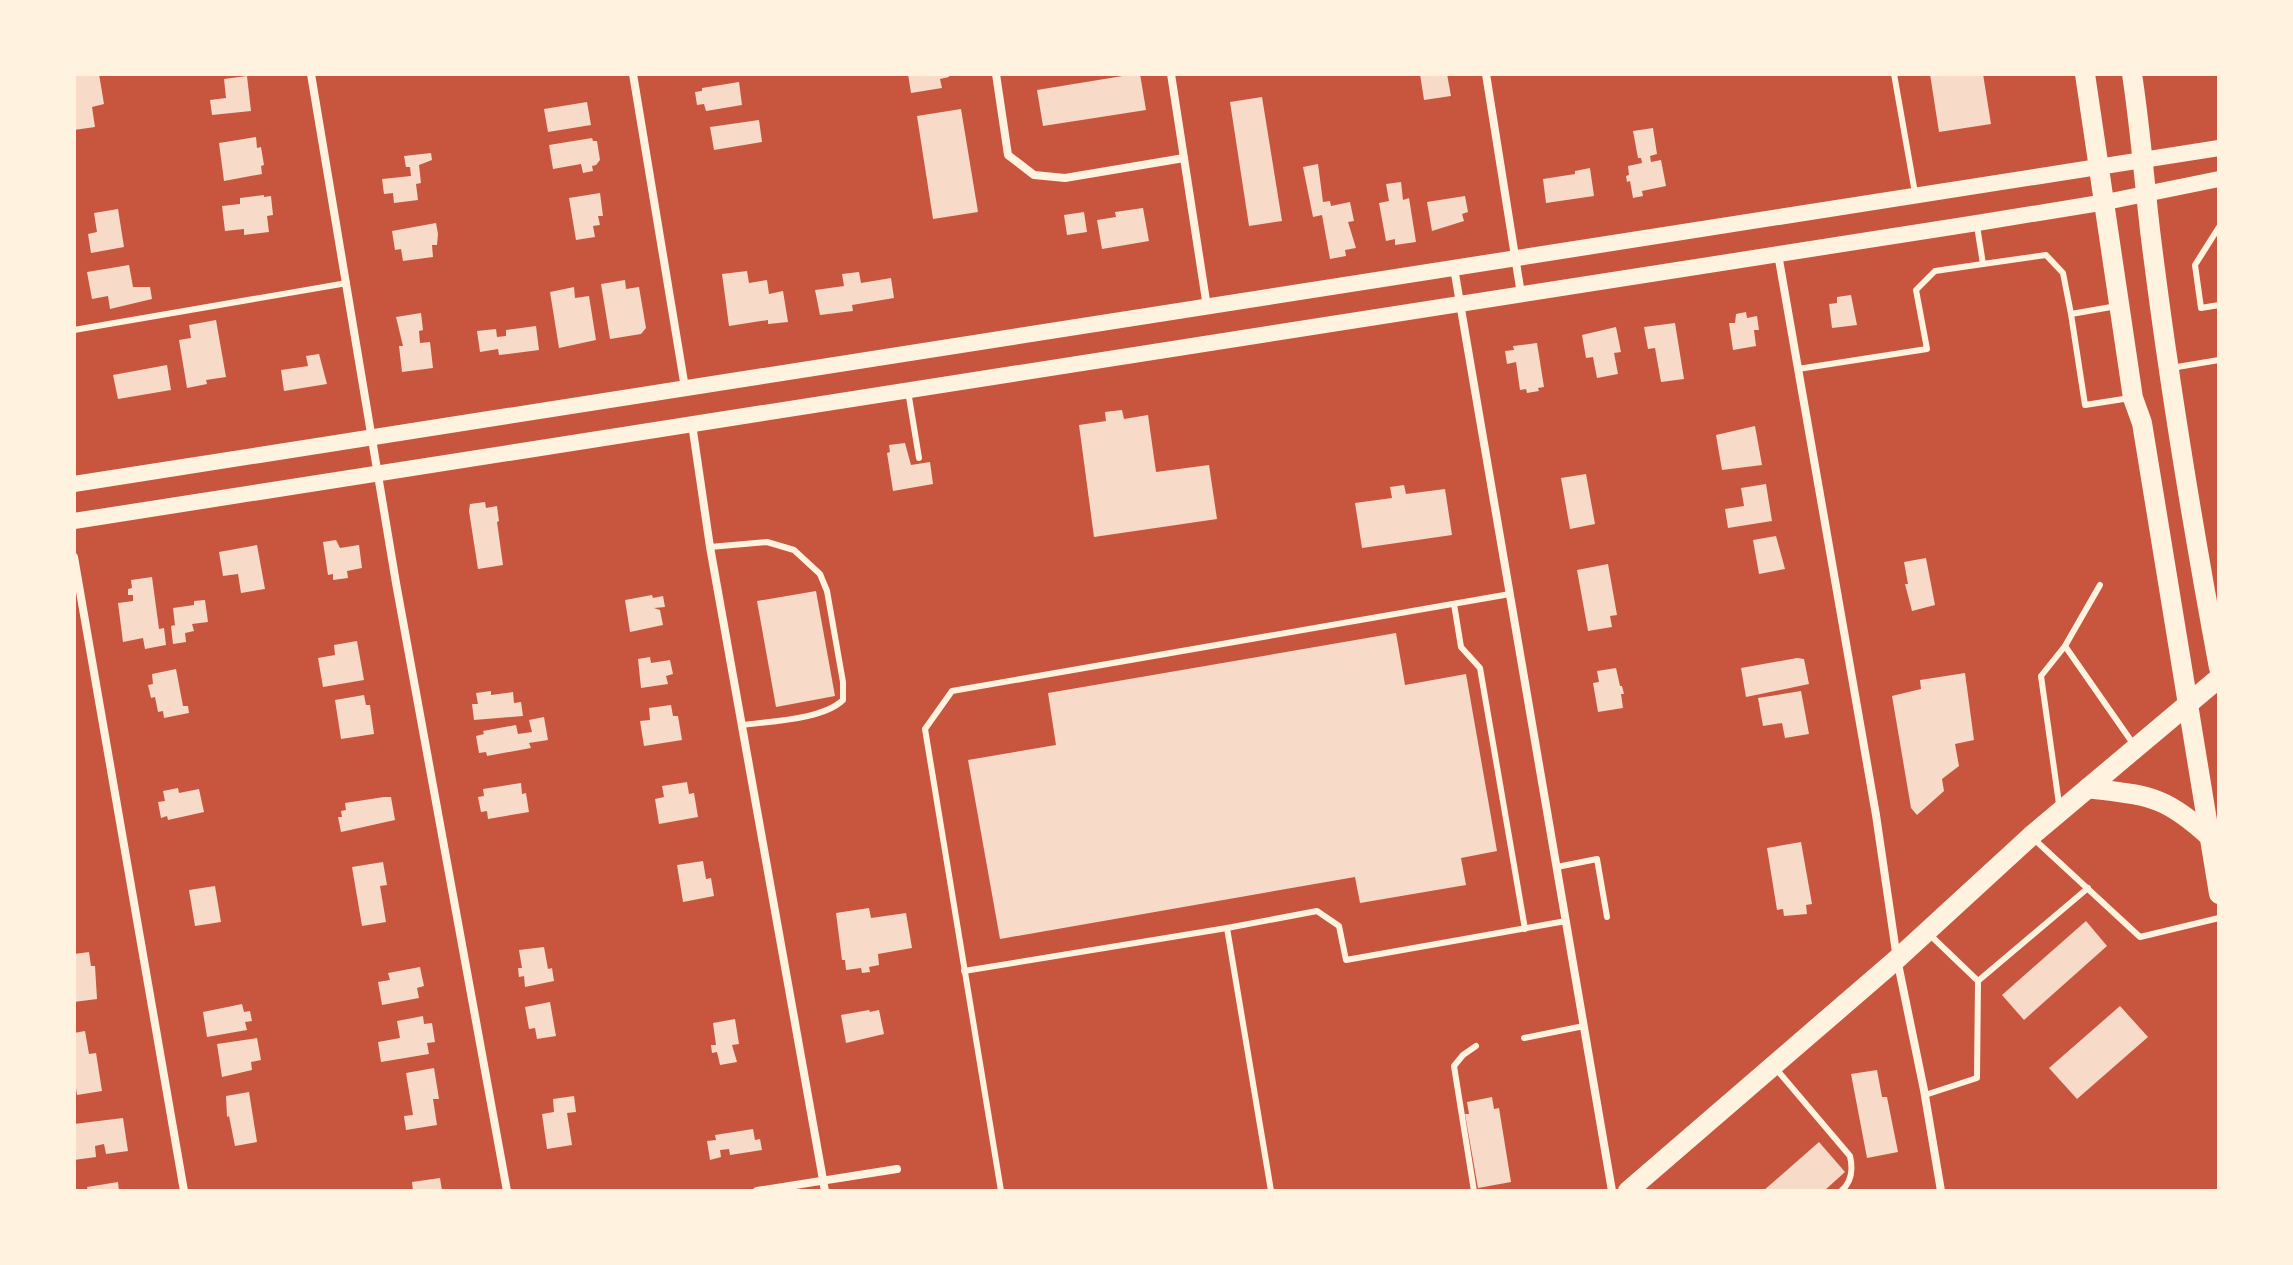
<svg xmlns="http://www.w3.org/2000/svg" width="2293" height="1265" viewBox="0 0 2293 1265" font-family="'Public Sans',sans-serif">
	<rect width="100%" height="100%" fill="#c8553d"/>
	<!-- building -->
	<g fill="#f7dbc8">
		<polygon points="74,74 99,74 104,104 92,107 95,127 74,130"/>
		<polygon points="908,74 948,74 949,77 940,79 942,88 911,93"/>
		<polygon points="1135,74 1140,74 1146,110 1043,126 1037,90"/>
		<polygon points="1420,74 1447,74 1451,96 1424,100"/>
		<polygon points="1930,74 1983,74 1991,124 1939,132"/>
		<polygon points="247,76 251,111 212,115 210,100 226,98 224,79"/>
		<polygon points="739,82 742,105 706,111 704,104 697,105 695,92 702,91 702,88"/>
		<polygon points="1262,97 1282,221 1249,226 1230,102"/>
		<polygon points="587,102 591,125 548,132 544,109"/>
		<polygon points="961,109 978,212 933,219 917,116"/>
		<polygon points="759,120 762,142 714,150 710,127"/>
		<polygon points="1653,128 1657,154 1650,156 1651,162 1661,160 1666,186 1642,191 1643,196 1633,198 1630,181 1627,182 1626,176 1629,175 1628,166 1642,163 1641,158 1638,158 1633,131"/>
		<polygon points="256,137 257,148 261,147 264,165 261,166 262,174 224,181 219,143"/>
		<polygon points="592,138 593,141 597,141 600,160 596,165 592,166 593,171 583,173 581,164 553,169 549,145"/>
		<polygon points="431,153 432,160 419,165 421,183 416,184 418,200 394,203 393,193 384,194 382,179 411,176 410,167 406,167 404,156"/>
		<polygon points="1318,164 1323,202 1330,201 1331,206 1350,202 1354,221 1348,222 1356,248 1345,250 1346,256 1330,259 1322,215 1313,217 1303,167"/>
		<polygon points="1590,168 1594,196 1546,203 1543,179 1575,174 1575,171"/>
		<polygon points="1401,182 1403,200 1409,198 1416,242 1395,245 1395,239 1386,241 1379,203 1389,201 1386,184"/>
		<polygon points="600,193 603,216 598,216 600,225 593,226 595,237 576,240 569,198"/>
		<polygon points="264,195 264,197 271,196 273,215 267,216 269,232 244,235 244,229 225,231 222,206 240,204 240,198"/>
		<polygon points="1465,196 1468,212 1462,214 1464,221 1432,231 1427,202"/>
		<polygon points="1143,208 1149,241 1102,249 1097,220 1116,217 1115,212"/>
		<polygon points="118,209 124,247 91,253 88,234 97,232 94,213"/>
		<polygon points="1084,212 1087,232 1067,235 1064,215"/>
		<polygon points="436,223 438,234 437,245 432,245 433,257 403,261 401,249 395,250 392,231"/>
		<polygon points="129,265 133,287 150,287 152,299 110,309 108,296 92,299 87,272"/>
		<polygon points="747,271 749,283 767,280 769,294 783,291 788,322 768,324 768,320 729,326 722,274"/>
		<polygon points="859,272 861,283 891,278 894,298 852,305 853,311 820,315 815,290 844,286 842,274"/>
		<polygon points="625,280 626,289 639,287 646,328 641,334 610,339 601,284"/>
		<polygon points="574,287 575,298 589,296 596,340 559,348 550,292"/>
		<polygon points="1851,295 1857,325 1832,328 1829,304 1837,303 1837,297"/>
		<polygon points="1746,312 1747,318 1757,316 1759,330 1754,330 1756,346 1733,350 1729,323 1735,323 1736,314"/>
		<polygon points="421,313 423,330 419,331 420,343 430,342 433,368 402,372 399,346 403,346 396,317"/>
		<polygon points="216,320 226,377 206,380 207,384 187,388 179,340 191,338 189,325"/>
		<polygon points="1675,323 1684,379 1661,382 1655,348 1648,349 1644,327"/>
		<polygon points="536,326 539,350 499,355 498,349 480,352 477,331 496,329 497,337 506,336 506,330"/>
		<polygon points="1616,327 1621,352 1614,353 1618,374 1597,378 1593,357 1586,358 1582,335"/>
		<polygon points="1537,343 1544,387 1538,388 1539,391 1527,393 1526,389 1520,390 1516,362 1507,364 1505,351 1514,350 1513,346"/>
		<polygon points="319,354 327,384 284,391 281,370 308,366 306,356"/>
		<polygon points="167,365 171,390 118,399 113,375"/>
		<polygon points="1122,410 1124,419 1148,415 1156,472 1209,465 1217,519 1094,537 1079,425 1106,421 1105,412"/>
		<polygon points="1755,426 1762,465 1722,470 1716,435"/>
		<polygon points="905,443 911,465 930,462 933,484 893,491 887,453 890,452 889,445"/>
		<polygon points="1586,474 1595,524 1570,529 1561,478"/>
		<polygon points="1766,484 1772,521 1728,528 1725,509 1744,506 1741,488"/>
		<polygon points="1404,485 1406,494 1445,489 1452,535 1362,548 1355,503 1392,498 1390,487"/>
		<polygon points="485,502 486,508 497,506 499,521 497,522 503,565 478,569 469,511 470,504"/>
		<polygon points="1776,536 1785,569 1759,574 1753,540"/>
		<polygon points="336,540 340,548 359,545 362,568 347,571 348,578 333,580 333,574 328,575 323,542"/>
		<polygon points="257,545 265,589 241,593 238,574 223,576 219,552"/>
		<polygon points="1926,558 1935,605 1912,611 1905,584 1908,584 1904,562"/>
		<polygon points="1608,564 1617,615 1610,616 1612,627 1588,631 1577,570"/>
		<polygon points="152,577 159,629 164,628 166,645 145,649 143,638 123,642 118,603 133,601 133,595 128,595 128,589 132,588 131,580"/>
		<polygon points="816,591 835,696 776,707 757,601"/>
		<polygon points="652,595 653,598 663,596 665,607 654,608 660,610 663,625 630,632 625,600"/>
		<polygon points="205,600 208,622 192,624 194,631 185,633 186,642 173,644 171,626 175,625 173,608 194,605 194,601"/>
		<polygon points="1396,633 1405,685 1466,674 1497,851 1461,858 1466,885 1360,903 1355,877 1000,939 968,760 1056,745 1048,693"/>
		<polygon points="357,641 364,680 323,687 318,658 335,655 334,645"/>
		<polygon points="650,657 651,663 670,660 673,674 666,676 668,684 641,688 638,659"/>
		<polygon points="1797,658 1804,659 1809,684 1746,697 1741,668"/>
		<polygon points="1616,668 1620,686 1622,686 1624,694 1621,694 1623,708 1598,712 1593,683 1599,682 1597,671"/>
		<polygon points="176,669 183,706 188,706 189,713 164,718 163,711 158,712 155,697 151,698 148,685 153,684 152,674"/>
		<polygon points="1965,673 1974,740 1955,744 1959,766 1942,779 1944,791 1917,815 1911,808 1892,696 1921,689 1920,680"/>
		<polygon points="491,691 491,695 513,692 514,703 521,702 523,716 474,720 472,704 478,704 476,693"/>
		<polygon points="1801,691 1809,734 1785,738 1782,723 1763,726 1758,698"/>
		<polygon points="364,695 366,705 370,705 374,734 341,739 335,700"/>
		<polygon points="671,705 673,716 678,716 682,740 644,746 640,721 650,720 649,708"/>
		<polygon points="544,717 548,740 529,743 531,748 487,756 486,752 479,753 476,736 484,734 483,731 516,725 518,734 532,732 529,720"/>
		<polygon points="687,782 689,794 694,793 698,817 659,824 655,799 664,797 662,786"/>
		<polygon points="521,783 522,794 526,793 529,812 488,819 487,811 481,812 478,797 484,796 483,789"/>
		<polygon points="178,788 179,793 199,789 204,812 168,820 167,816 161,818 158,802 165,801 163,791"/>
		<polygon points="384,797 391,797 395,820 341,832 338,817 342,817 341,811 346,810 345,803"/>
		<polygon points="1801,842 1812,904 1806,905 1807,914 1784,916 1783,909 1777,910 1767,848"/>
		<polygon points="703,861 706,879 711,878 714,896 683,902 677,865"/>
		<polygon points="383,862 387,885 380,886 386,922 362,926 352,867"/>
		<polygon points="215,886 221,922 195,926 189,890"/>
		<polygon points="869,908 871,918 906,913 912,948 878,954 879,965 869,967 870,972 862,973 861,968 846,970 845,960 842,960 836,913"/>
		<polygon points="2086,921 2107,946 2024,1020 2002,995"/>
		<polygon points="544,947 548,969 552,968 554,981 525,987 524,976 519,977 518,968 522,968 519,950"/>
		<polygon points="89,952 91,966 95,966 97,999 74,1002 74,954"/>
		<polygon points="420,967 424,986 417,988 419,998 382,1005 378,982 390,980 388,973"/>
		<polygon points="550,1002 556,1036 537,1039 535,1028 529,1029 525,1007"/>
		<polygon points="242,1004 244,1012 250,1011 252,1021 245,1022 247,1030 207,1037 203,1012"/>
		<polygon points="2120,1006 2148,1037 2077,1099 2049,1068"/>
		<polygon points="869,1010 870,1012 879,1010 884,1034 846,1043 841,1015"/>
		<polygon points="423,1016 424,1024 432,1023 435,1042 427,1043 429,1054 381,1062 378,1042 400,1038 397,1021"/>
		<polygon points="735,1019 739,1044 732,1045 737,1062 720,1065 717,1052 712,1053 711,1045 716,1045 713,1023"/>
		<polygon points="85,1031 89,1054 96,1053 102,1091 77,1095 74,1076 74,1033"/>
		<polygon points="257,1038 261,1060 251,1062 252,1070 222,1077 217,1044"/>
		<polygon points="434,1068 439,1099 433,1099 437,1125 406,1130 404,1116 413,1115 406,1073"/>
		<polygon points="1877,1070 1882,1097 1887,1097 1898,1152 1867,1158 1851,1074"/>
		<polygon points="249,1092 257,1142 235,1146 229,1116 227,1117 226,1096"/>
		<polygon points="574,1096 576,1112 567,1113 572,1145 547,1149 542,1114 554,1112 553,1099"/>
		<polygon points="1492,1097 1494,1109 1499,1108 1511,1182 1478,1188 1465,1114 1469,1114 1467,1102"/>
		<polygon points="123,1118 128,1151 106,1154 104,1144 95,1146 96,1157 74,1160 74,1124"/>
		<polygon points="753,1129 755,1140 760,1139 762,1150 730,1155 729,1149 720,1150 721,1157 710,1160 707,1141 716,1140 715,1135"/>
		<polygon points="1819,1142 1845,1172 1824,1191 1763,1191"/>
		<polygon points="440,1178 442,1191 413,1191 412,1182"/>
		<polygon points="118,1182 119,1191 88,1191 87,1187"/>
	</g>
	<g fill="none" stroke-linecap="round" stroke-linejoin="round">
		<!-- service -->
		<g stroke="#fff3e0" stroke-width="6">
			<polyline points="1894,74 1915,193"/>
			<polyline points="1977,226 1983,264 2046,255 2063,273 2071,314"/>
			<polyline points="2219,227 2195,265 2201,308 2219,305"/>
			<polyline points="2117,306 2071,314 2085,405 2130,398"/>
			<polyline points="74,330 347,283"/>
			<polyline points="2171,368 2219,360"/>
			<polyline points="1798,369 1927,349 1916,290 1935,271 1983,264"/>
			<polyline points="908,391 919,458"/>
			<path d="M710 547 767 542 794 550 820 574 827 591 843 682V700C822 720 771 721 742 725"/>
			<polyline points="1454,604 1461,647 1480,668 1525,929"/>
			<polyline points="2065,646 2100,585"/>
			<polyline points="2059,804 2041,676 2065,646 2134,745"/>
			<polyline points="2035,840 2140,937 2219,918"/>
			<polyline points="1557,867 1597,859 1607,917"/>
			<polyline points="1929,934 1978,981 2088,888"/>
			<polyline points="964,971 1227,928"/>
			<polyline points="1524,1038 1584,1026"/>
			<path d="M1777 1070 1850 1156C1853 1169 1852 1182 1841 1191"/>
			<polyline points="1925,1095 1977,1078 1978,981"/>
			<polyline points="1001,1191 925,729 952,691 1510,594"/>
			<polyline points="1271,1191 1227,928 1317,911 1339,926 1346,960 1566,921"/>
			<polyline points="1474,1191 1454,1066 1463,1055 1476,1046"/>
		</g>
		<!-- minor -->
		<g stroke="#fff3e0" stroke-width="8">
			<polyline points="311,74 396,583 507,1191"/>
			<polyline points="633,74 685,388"/>
			<polyline points="996,74 1008,155 1034,175 1065,178 1184,158"/>
			<polyline points="1171,74 1207,307"/>
			<polyline points="1486,74 1521,294"/>
			<polyline points="1778,254 1876,815 1897,959 1924,1090 1941,1191"/>
			<polyline points="1454,268 1612,1191"/>
			<polyline points="692,424 710,547 825,1191"/>
			<polyline points="74,557 184,1191"/>
			<polyline points="757,1191 897,1169"/>
		</g>
		<!-- secondary -->
		<g stroke="#fff3e0" stroke-width="16">
			<polyline points="74,484 2219,148"/>
			<polyline points="74,521 1977,223 2106,202 2219,179"/>
		</g>
		<!-- primary -->
		<g stroke="#fff3e0" stroke-width="20">
			<polyline points="2085,74 2133,398 2142,423 2219,894"/>
			<path d="M2132 74C2140 126 2144 178 2150 230 2168 377 2192 523 2219 668"/>
			<path d="M2088 788C2148 796 2163 794 2210 837"/>
			<polyline points="1628,1191 1897,959 2031,836 2219,678"/>
		</g>
	</g>
	<!-- border -->
	<rect width="2293" height="1265" fill="none" stroke="#fff3e0" stroke-width="152"/>
</svg>
